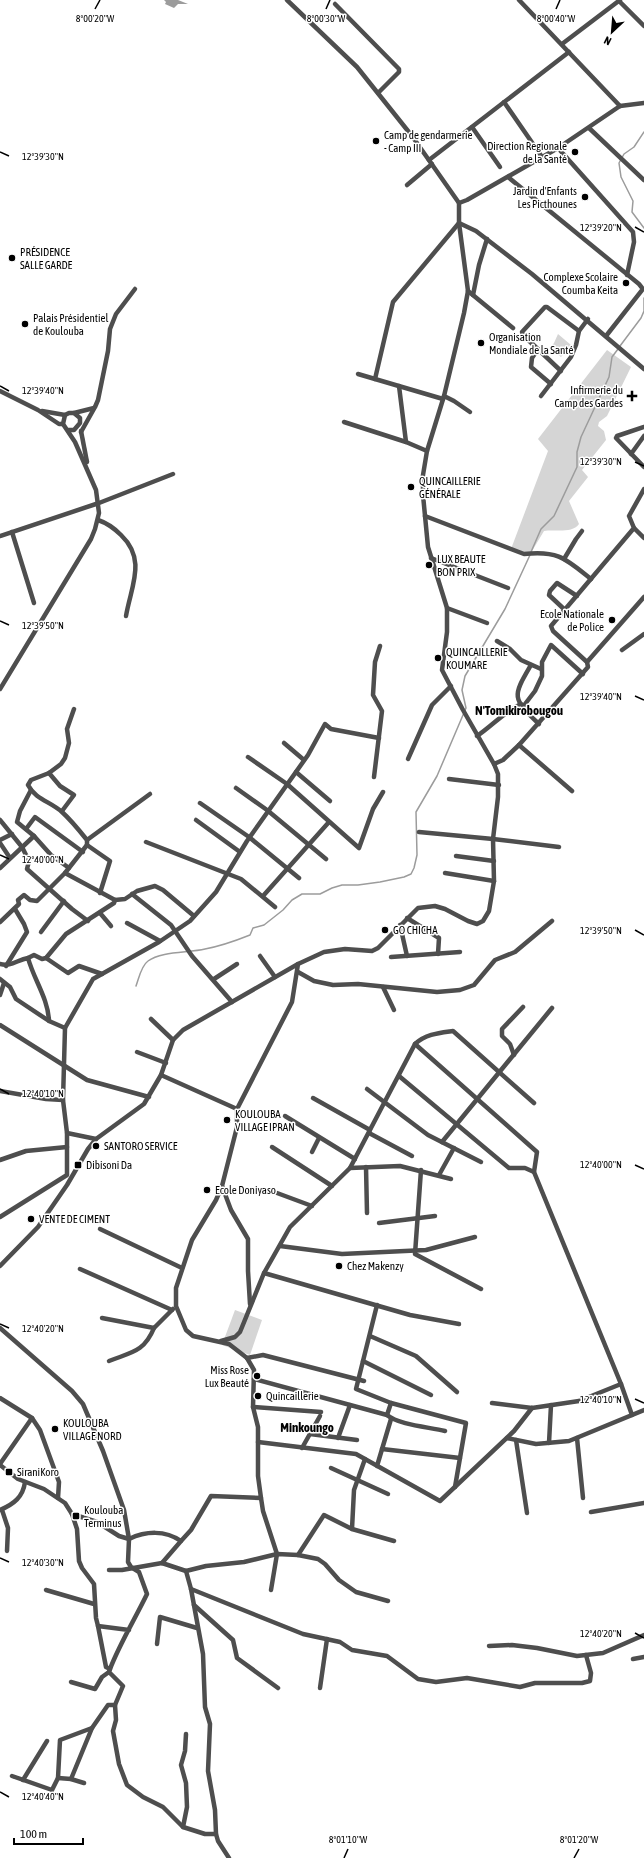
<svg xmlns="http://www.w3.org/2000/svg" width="644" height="1858" viewBox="0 0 644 1858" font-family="'Asap Condensed',sans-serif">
	<rect width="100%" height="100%" fill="#fff"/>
	<!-- green -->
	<g fill="#d5d5d5">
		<polygon points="558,334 571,345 561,357 550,348 554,343"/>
		<path d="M607 350 631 367 607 416 599 422 598 426 604 431 606 440 582 470 588 477 569 501 579 524C572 534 555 529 544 531L532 551 524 554 511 549 548 451 538 439Z"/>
		<polygon points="235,1310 262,1320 250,1355 222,1345"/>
	</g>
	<!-- water -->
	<polygon fill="#9c9c9c" points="164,0 178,0 188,4 178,4 174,8 165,4 166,2"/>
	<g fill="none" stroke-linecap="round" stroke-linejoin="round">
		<!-- stream -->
		<g stroke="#9c9c9c" stroke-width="1.5">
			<polyline points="644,132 634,147 624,154 619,163 621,177 633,201 632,212 644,228"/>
			<polyline points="620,346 641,318 644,311 644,298"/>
			<polyline points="531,552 541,529 554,516 577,467 577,452 581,437 609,377 612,357 618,349"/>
			<path d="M136 986C139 978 141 966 148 961 161 951 189 953 205 949 221 946 235 941 250 935L253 928 264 925 283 910 292 900 302 894H320L332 888 342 885H358L380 882 404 877 411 874 414 868 417 855 416 812 437 776 466 708 462 690 465 676 505 609 530 555"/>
		</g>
		<!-- minor -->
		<g stroke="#4e4e4e" stroke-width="4.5">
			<polyline points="519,0 620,106"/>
			<polyline points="619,1 644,26"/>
			<polyline points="335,4 399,69 399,72 378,93"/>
			<polyline points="562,44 620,0"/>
			<polyline points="504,102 542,157"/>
			<polyline points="472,127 500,167"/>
			<polyline points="589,128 644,180"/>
			<polyline points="558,148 633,232 634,242 627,275"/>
			<polyline points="429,160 569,52"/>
			<polyline points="508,177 639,284 643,289 606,336"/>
			<polyline points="407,185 432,164"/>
			<polyline points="459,203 467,200 558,148 620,106 644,103"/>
			<polyline points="468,291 513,328"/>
			<polyline points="473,295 479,265 487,239"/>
			<polyline points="538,349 532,358 531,367 551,384"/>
			<polyline points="561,371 524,336 522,332 545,307 547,307 579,331"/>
			<polyline points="358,374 443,399"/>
			<polyline points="375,379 393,302 459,223 476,231 532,274 644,369"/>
			<polyline points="399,386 406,442"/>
			<polyline points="0,391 38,410 59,424 63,424"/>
			<polyline points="444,396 454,401 470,412"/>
			<polyline points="541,396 571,357 576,345 579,331 588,319"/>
			<polyline points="42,411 65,415"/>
			<polyline points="74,413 94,408"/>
			<polyline points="344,422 406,442 427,451"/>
			<polyline points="644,427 617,436 616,438 644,467"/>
			<polyline points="81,431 87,462"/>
			<polyline points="81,432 95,407 98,400 108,351 110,329 116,314 135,289"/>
			<polyline points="631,454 644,436"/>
			<path d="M425 516 524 554C558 550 566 559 591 579"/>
			<path d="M98 520C107 523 114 528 121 535 147 560 131 586 126 616"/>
			<polyline points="634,528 644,538"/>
			<polyline points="12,532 34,603"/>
			<polyline points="0,536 99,503 173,474"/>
			<polyline points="431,558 508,588"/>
			<polyline points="564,559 576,539 582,531"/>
			<polyline points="447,608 487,623"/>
			<polyline points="565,610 549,595 550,591 557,583 577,596"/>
			<polyline points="497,641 510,649 521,660 541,669"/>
			<polyline points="622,650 644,634"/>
			<polyline points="587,662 644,597"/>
			<path d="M531 665C513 696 511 698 539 724"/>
			<polyline points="0,689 91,539 95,529 99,513 96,490 75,442 63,424 65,415 69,413 74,413 80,418 80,423 74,430 68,430"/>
			<polyline points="522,708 535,691 542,676 542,662 551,645 583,674"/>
			<path d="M74 709 67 729 69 743 65 758 61 764 49 773 31 780 28 785C35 799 51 802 62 812 71 820 79 830 87 840V845L110 861 100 893"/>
			<path d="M477 736C492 726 504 712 521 704"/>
			<polyline points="284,743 304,760"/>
			<polyline points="519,745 572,791"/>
			<polyline points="248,757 287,784 359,848 373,809 383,792"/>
			<polyline points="408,759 432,705 451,686"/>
			<polyline points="494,764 503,760 519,745 588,667 587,662 553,631 551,626 634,528 629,516 644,489"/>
			<polyline points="296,772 330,801"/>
			<polyline points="49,773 60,786 74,795 62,811"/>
			<polyline points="374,777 382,711 373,695 375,662 380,646"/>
			<polyline points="449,779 499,785"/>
			<polyline points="236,788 267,810 326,859"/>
			<polyline points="31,790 20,811 17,822 34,836 51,855 69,868"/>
			<polyline points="200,803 249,837 299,878"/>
			<polyline points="0,820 22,847 29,861 27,869 72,909 88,921"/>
			<polyline points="196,820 240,852"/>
			<polyline points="26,829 35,817 83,852"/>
			<polyline points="419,832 493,839 559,847"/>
			<polyline points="0,840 12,834"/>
			<polyline points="87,840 150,794"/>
			<polyline points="146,842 241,879 275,907"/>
			<polyline points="0,843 10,858"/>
			<polyline points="456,856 494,861"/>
			<polyline points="0,868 34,836"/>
			<polyline points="65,873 115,900 125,899 137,891 155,886 163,890 194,916"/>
			<polyline points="445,873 494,881"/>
			<polyline points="132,894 171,925 192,956 232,1002"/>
			<polyline points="263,896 329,822"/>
			<polyline points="100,913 111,926"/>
			<polyline points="407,918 439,938 438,954"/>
			<polyline points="0,922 19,904 18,900 24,895 30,900 37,901 65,873 87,845"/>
			<polyline points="127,923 160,941"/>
			<polyline points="400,925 407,956"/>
			<polyline points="41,932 64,901"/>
			<polyline points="260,956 275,977"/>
			<polyline points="391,957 460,952"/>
			<polyline points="28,958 34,955 42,959 46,958 66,934 114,903 115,900"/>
			<polyline points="46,958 68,973 79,966 102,974"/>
			<path d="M0 964C11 967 17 960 28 958 34 980 48 998 49 1021"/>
			<polyline points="6,966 27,932 24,924 15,909"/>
			<polyline points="298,972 314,981 333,985 358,984 437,992 460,990 474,985 495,960 515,952 552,921"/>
			<polyline points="0,979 10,987 16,999 49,1021 65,1028"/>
			<polyline points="214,979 237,964"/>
			<polyline points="383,987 394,1010"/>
			<polyline points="0,995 4,983"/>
			<polyline points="151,1019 173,1040"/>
			<polyline points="0,1025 87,1080 149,1097"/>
			<polyline points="415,1044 537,1152 534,1172"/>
			<polyline points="137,1052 166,1063"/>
			<polyline points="514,1055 510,1044 502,1036 502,1029 523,1007"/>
			<polyline points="161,1075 237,1109"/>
			<polyline points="399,1076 509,1168 525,1168 534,1172 621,1384 632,1415"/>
			<polyline points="367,1089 428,1135 481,1162"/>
			<polyline points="0,1091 46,1099 63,1100"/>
			<polyline points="313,1098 370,1130"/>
			<polyline points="285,1116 355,1159"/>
			<polyline points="67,1133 96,1139"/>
			<polyline points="369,1133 412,1156"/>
			<polyline points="442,1142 552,1008"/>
			<polyline points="272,1147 332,1186"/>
			<polyline points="312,1152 319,1138"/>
			<polyline points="0,1160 26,1151 67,1147"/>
			<polyline points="366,1167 367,1213"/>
			<polyline points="350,1168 400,1166 451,1179"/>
			<polyline points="421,1170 415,1254 481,1289"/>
			<polyline points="439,1175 454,1148"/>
			<polyline points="222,1186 231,1210 248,1239 248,1271 250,1304"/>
			<polyline points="277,1193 312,1206"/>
			<polyline points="0,1217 67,1175 67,1133 63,1100 65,1028 93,979 159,942 190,921 216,892 247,841 308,755 325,724 331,729 379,738"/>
			<polyline points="379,1223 435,1216"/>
			<polyline points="100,1229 182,1268"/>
			<polyline points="280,1246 342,1254 426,1250 475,1237"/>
			<polyline points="0,1266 38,1227 67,1185 88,1149 96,1139 144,1104 161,1075 173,1040 183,1030 298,964 324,952 345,949 372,951 378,948 418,908 435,906 445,909 468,921 477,924 483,921 489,911 494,881 493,839 498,797 498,774 494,764 463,710 442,670 447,632 447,608 428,547 423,495 423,475 427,451 444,396 464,313 468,291 459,223 459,203 412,136 357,67 287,0"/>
			<polyline points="80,1269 172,1310"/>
			<polyline points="264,1273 410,1315 459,1324"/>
			<polyline points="377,1305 356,1389 391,1403 466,1423 455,1487"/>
			<polyline points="102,1318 154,1328 173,1309"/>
			<path d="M0 1328 72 1391 83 1404 103 1451 124 1510 129 1539 128 1562 131 1567 139 1572 147 1594C135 1619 120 1643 110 1669L106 1667 98 1626 129 1630"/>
			<polyline points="370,1336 416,1356 457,1392"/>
			<path d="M221 1341 235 1337 240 1332 264 1273 290 1227 350 1168 415 1044C426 1034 439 1033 453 1031L534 1103"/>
			<polyline points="247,1358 263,1355 364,1381"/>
			<path d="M109 1361C132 1352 144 1352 154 1328"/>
			<polyline points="363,1361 431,1395"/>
			<path d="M254 1379 387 1415C399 1425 429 1427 445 1431"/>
			<polyline points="0,1398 32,1418 40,1430 59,1482 58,1498"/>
			<polyline points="492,1403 532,1408 579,1401 621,1384"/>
			<polyline points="253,1407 321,1412"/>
			<polyline points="387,1415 391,1403"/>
			<polyline points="310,1434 357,1440"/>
			<polyline points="338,1438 350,1405"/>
			<polyline points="507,1438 536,1444 569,1441 644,1410"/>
			<polyline points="577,1438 583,1498"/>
			<polyline points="516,1440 527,1513"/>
			<polyline points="258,1442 356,1454 440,1501 514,1431 532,1408"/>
			<polyline points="549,1443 551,1405"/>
			<polyline points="302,1448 320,1416"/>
			<polyline points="382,1449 460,1458"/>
			<polyline points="0,1464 32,1418"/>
			<polyline points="0,1465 18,1479 44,1489 65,1503 72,1514 77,1529 79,1561 82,1568 94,1584 96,1618 98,1626"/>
			<polyline points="377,1466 391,1419"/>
			<polyline points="331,1468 388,1494"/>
			<polyline points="261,1498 263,1511 277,1554 271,1590"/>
			<path d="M0 1510C14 1504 23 1497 25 1482"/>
			<polyline points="2,1510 8,1528 7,1551"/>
			<polyline points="591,1512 644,1503"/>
			<path d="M72 1514 97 1522 119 1536 129 1539C146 1531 165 1530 181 1541L191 1530 211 1496 261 1498 258 1476V1427L253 1407 254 1370 247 1358 229 1344 193 1336 186 1330 176 1306V1288L192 1240 216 1200 222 1186 237 1127V1109L292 1002 298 964"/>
			<polyline points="352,1529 354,1490 365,1459"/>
			<polyline points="298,1555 324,1515 352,1529 394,1541"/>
			<polyline points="162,1563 181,1541"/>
			<polyline points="109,1570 122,1570 162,1563 186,1571 191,1589 203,1654 205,1707 210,1724 208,1771 215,1810 216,1834 218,1841 229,1858"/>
			<polyline points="186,1571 206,1566 244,1562 277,1554 298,1555 318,1559 325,1564 339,1580 356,1592 388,1601"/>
			<polyline points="191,1589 303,1634 340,1642 352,1650 387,1656 418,1679 436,1682 467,1678 520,1687 535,1683 582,1683 590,1681 591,1673 586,1655"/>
			<polyline points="46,1590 94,1604"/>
			<polyline points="194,1605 233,1640 237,1658 278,1688"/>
			<polyline points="157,1644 160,1617 197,1628"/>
			<polyline points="489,1646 512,1645 537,1648 577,1656 603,1653 644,1635"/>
			<polyline points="633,1659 644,1657"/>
			<polyline points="71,1682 95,1689 102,1677 109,1672"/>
			<polyline points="320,1688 327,1639"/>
			<polyline points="115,1705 116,1720 113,1731 119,1764 127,1785 143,1797 163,1807 183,1827 205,1834 216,1834"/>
			<polyline points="12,1776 52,1790 58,1778 60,1740 92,1728"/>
			<polyline points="58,1778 71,1779 84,1783"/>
			<polyline points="71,1779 92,1728 108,1705 115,1705 123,1686 109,1672 110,1669"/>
			<polyline points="23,1780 47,1741"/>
			<polyline points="183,1827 187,1807 186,1783 181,1765 185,1751 186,1734"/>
		</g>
	</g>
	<!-- ticks -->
	<path fill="none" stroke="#000" stroke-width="1.5" d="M95 9 100 0M326 9 330 0M556 9 560 0M0 152 9 156M635 227 644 232M0 386 9 391M635 462 644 466M0 621 9 625M635 696 644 700M0 855 9 859M635 930 644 935M0 1089 9 1094M635 1165 644 1169M0 1324 9 1328M635 1399 644 1403M0 1558 9 1562M635 1633 644 1638M0 1792 9 1797M344 1858 348 1849M574 1858 579 1849"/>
	<!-- markers -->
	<g fill="#000" stroke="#fff" stroke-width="1.5">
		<circle cx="376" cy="141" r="4"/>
		<circle cx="575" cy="152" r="4"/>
		<circle cx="585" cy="197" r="4"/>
		<circle cx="12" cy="258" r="4"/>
		<circle cx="626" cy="283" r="4"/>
		<circle cx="25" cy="324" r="4"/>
		<circle cx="481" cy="343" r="4"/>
		<path d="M630 390h4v4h4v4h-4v4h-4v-4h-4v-4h4z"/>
		<circle cx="411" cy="487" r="4"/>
		<circle cx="429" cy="565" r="4"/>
		<circle cx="612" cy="620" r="4"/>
		<circle cx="438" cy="658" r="4"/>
		<circle cx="385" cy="930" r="4"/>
		<circle cx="227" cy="1120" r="4"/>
		<circle cx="96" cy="1146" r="4"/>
		<rect x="74" y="1161" width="8" height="8" rx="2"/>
		<circle cx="207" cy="1190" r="4"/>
		<circle cx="31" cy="1219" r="4"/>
		<circle cx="339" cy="1266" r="4"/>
		<circle cx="257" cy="1376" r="4"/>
		<circle cx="258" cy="1396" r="4"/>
		<circle cx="55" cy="1429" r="4"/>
		<rect x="5" y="1468" width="8" height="8" rx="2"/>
		<rect x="72" y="1512" width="8" height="8" rx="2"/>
	</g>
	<g text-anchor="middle" stroke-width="3" stroke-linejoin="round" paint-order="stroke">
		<!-- poi labels -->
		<g font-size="11" fill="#000" stroke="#fff" text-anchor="start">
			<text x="384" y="139">Camp de gendarmerie<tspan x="384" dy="13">- Camp III</tspan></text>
			<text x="567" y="150" text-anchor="end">Direction Regionale<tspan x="567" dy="13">de la Santé</tspan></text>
			<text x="577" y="195" text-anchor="end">Jardin d'Enfants<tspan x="577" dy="13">Les Picthounes</tspan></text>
			<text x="20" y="256">PRÉSIDENCE<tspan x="20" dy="13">SALLE GARDE</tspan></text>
			<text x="618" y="281" text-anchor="end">Complexe Scolaire<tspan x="618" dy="13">Coumba Keita</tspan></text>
			<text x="33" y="322">Palais Présidentiel<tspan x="33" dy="13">de Koulouba</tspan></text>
			<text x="489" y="341">Organisation<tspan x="489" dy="13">Mondiale de la Santé</tspan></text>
			<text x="623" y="394" text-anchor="end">Infirmerie du<tspan x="623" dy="13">Camp des Gardes</tspan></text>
			<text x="419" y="485">QUINCAILLERIE<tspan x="419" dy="13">GÉNÉRALE</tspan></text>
			<text x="437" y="563">LUX BEAUTE<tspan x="437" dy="13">BON PRIX</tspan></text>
			<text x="604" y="618" text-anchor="end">Ecole Nationale<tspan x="604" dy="13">de Police</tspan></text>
			<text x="446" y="656">QUINCAILLERIE<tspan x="446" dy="13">KOUMARE</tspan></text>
			<text x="393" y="934">GO CHICHA</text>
			<text x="235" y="1118">KOULOUBA<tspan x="235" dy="13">VILLAGE IPRAN</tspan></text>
			<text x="104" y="1150">SANTORO SERVICE</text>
			<text x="86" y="1169">Dibisoni Da</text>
			<text x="215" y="1194">Ecole Doniyaso</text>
			<text x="39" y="1223">VENTE DE CIMENT</text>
			<text x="347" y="1270">Chez Makenzy</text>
			<text x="249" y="1374" text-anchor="end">Miss Rose<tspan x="249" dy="13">Lux Beauté</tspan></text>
			<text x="266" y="1400">Quincaillerie</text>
			<text x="63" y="1427">KOULOUBA<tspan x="63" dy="13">VILLAGE NORD</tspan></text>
			<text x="17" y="1476">SiraniKoro</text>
			<text x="84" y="1514">Koulouba<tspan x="84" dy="13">Terminus</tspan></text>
		</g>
		<!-- quarter labels -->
		<g font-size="13" font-weight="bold" fill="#000" stroke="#fff">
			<text x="519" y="715">N'Tomikirobougou</text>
			<text x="307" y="1432">Minkoungo</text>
		</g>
	</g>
	<g font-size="10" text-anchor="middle" fill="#000" stroke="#fff" stroke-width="3" stroke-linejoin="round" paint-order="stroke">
		<text x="95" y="22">8°00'20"W</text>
		<text x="326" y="22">8°00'30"W</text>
		<text x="556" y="22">8°00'40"W</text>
		<text x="43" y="160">12°39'30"N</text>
		<text x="601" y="231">12°39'20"N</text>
		<text x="43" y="394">12°39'40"N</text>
		<text x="601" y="465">12°39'30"N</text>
		<text x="43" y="629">12°39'50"N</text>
		<text x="601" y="700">12°39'40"N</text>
		<text x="43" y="863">12°40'00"N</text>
		<text x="601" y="934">12°39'50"N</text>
		<text x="43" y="1097">12°40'10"N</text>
		<text x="601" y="1168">12°40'00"N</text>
		<text x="43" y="1332">12°40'20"N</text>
		<text x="601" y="1403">12°40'10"N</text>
		<text x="43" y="1566">12°40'30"N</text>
		<text x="601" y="1637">12°40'20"N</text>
		<text x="43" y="1800">12°40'40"N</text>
		<text x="348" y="1843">8°01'10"W</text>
		<text x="579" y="1843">8°01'20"W</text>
	</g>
	<!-- north arrow -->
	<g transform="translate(612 32) rotate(206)" stroke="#ffffff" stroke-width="3" paint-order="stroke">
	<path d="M0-3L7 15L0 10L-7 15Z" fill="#000000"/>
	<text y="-6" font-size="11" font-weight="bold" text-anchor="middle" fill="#000000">N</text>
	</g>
	<!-- scale -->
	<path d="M14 1838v6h69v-6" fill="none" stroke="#000000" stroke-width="2"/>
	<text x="20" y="1838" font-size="12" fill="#000000" stroke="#ffffff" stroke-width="3" paint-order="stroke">100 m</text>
</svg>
